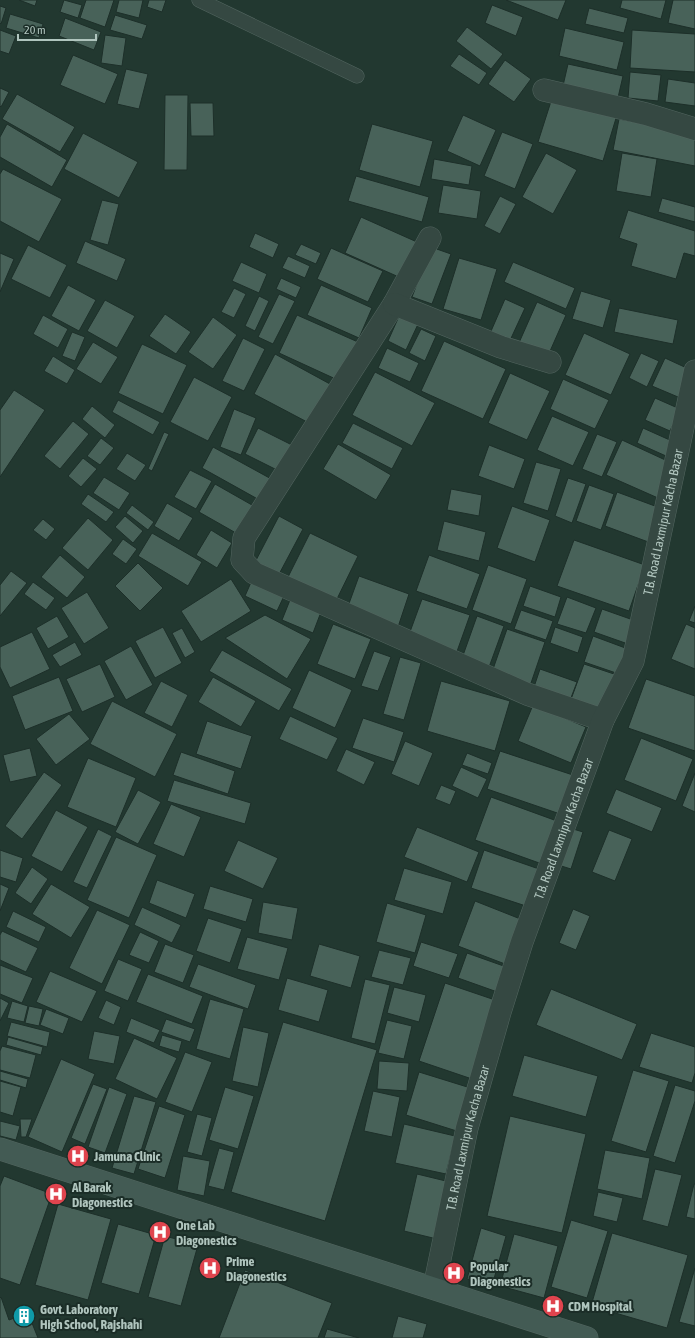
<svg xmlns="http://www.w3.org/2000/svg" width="695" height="1338" viewBox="0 0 695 1338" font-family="'Asap Condensed',sans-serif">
	<rect width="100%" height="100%" fill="#223830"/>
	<!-- building -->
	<g fill="#486259" stroke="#1d2f29">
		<polygon points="19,0 37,0 35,6"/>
		<polygon points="64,0 82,5 78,18 60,12"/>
		<polygon points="86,0 114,0 105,27 80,18"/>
		<polygon points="119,0 143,0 139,18 116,12"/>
		<polygon points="149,0 166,0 162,12 147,7"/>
		<polygon points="506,0 566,0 558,20"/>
		<polygon points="622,0 666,0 661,19 620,8"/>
		<polygon points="673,0 695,0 695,29 668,23"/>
		<polygon points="492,5 523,17 516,36 485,23"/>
		<polygon points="0,6 6,8 1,24 0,23"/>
		<polygon points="589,8 628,18 624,33 585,24"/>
		<polygon points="10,14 43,24 39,38 6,28"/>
		<polygon points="115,15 147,25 142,39 110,30"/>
		<polygon points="65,18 101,32 94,50 59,36"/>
		<polygon points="467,27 503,54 491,69 456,41"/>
		<polygon points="565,28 624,42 617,70 559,56"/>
		<polygon points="0,30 16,36 9,54 0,51"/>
		<polygon points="632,30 695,34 695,72 630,68"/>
		<polygon points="105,35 126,38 122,66 101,63"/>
		<polygon points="459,54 487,73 479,85 450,66"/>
		<polygon points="73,55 118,74 105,104 60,85"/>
		<polygon points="505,60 531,79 514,102 488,84"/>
		<polygon points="568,64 623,76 617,102 562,90"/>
		<polygon points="126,69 148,74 139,109 117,104"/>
		<polygon points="630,72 661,75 658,101 628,98"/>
		<polygon points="668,79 695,83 695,106 665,102"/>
		<polygon points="0,88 9,92 1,107 0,106"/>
		<polygon points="17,94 75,127 60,152 2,119"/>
		<polygon points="165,95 188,95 187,170 164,170"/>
		<polygon points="553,95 617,115 603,161 538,142"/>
		<polygon points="190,103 213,103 214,136 191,136"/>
		<polygon points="463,115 496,130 480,166 447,151"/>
		<polygon points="619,119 695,134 695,166 613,150"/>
		<polygon points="7,124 67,160 52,187 0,157 0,137"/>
		<polygon points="372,124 433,141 420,187 359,170"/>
		<polygon points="502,132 533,144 515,189 484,176"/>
		<polygon points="83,133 138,162 119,198 64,169"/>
		<polygon points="546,153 577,170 553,214 522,197"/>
		<polygon points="622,153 657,159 651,197 616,191"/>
		<polygon points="434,159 472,166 469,185 431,179"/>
		<polygon points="3,169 62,199 39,242 0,221 0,174"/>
		<polygon points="356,176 429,197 422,222 348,201"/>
		<polygon points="443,185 481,191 477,219 438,213"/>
		<polygon points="500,196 516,204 500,234 484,226"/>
		<polygon points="662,198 695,207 695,222 658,212"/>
		<polygon points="102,200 119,204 108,245 90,240"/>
		<polygon points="628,210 695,231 695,256 684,253 676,279 631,266 637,244 619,238"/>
		<polygon points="361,217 417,242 401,278 345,253"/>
		<polygon points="255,233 279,244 273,258 249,247"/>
		<polygon points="85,241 126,259 117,281 76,263"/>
		<polygon points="301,244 321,253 316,264 295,255"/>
		<polygon points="28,245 67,265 50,298 11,279"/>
		<polygon points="431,247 451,254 432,304 412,297"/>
		<polygon points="331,248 383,271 368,302 317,279"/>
		<polygon points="0,253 14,259 0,292"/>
		<polygon points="288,256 310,266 305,278 282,268"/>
		<polygon points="459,258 497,269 481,320 443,309"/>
		<polygon points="241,262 267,274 259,293 232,281"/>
		<polygon points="513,262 575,288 566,309 504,282"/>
		<polygon points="281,278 301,287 296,298 276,289"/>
		<polygon points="68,285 96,300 79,331 51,316"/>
		<polygon points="321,285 372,308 359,338 307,315"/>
		<polygon points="234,288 246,294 234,318 221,312"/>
		<polygon points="581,291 611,300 603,328 572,319"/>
		<polygon points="279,294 295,301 273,344 258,337"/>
		<polygon points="259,296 269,301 255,331 245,326"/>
		<polygon points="505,299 525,308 507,347 488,338"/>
		<polygon points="105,300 135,316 117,348 87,331"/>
		<polygon points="537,302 566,315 547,358 518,345"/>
		<polygon points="619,308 678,320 673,344 614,332"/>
		<polygon points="165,314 191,332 176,354 149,336"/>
		<polygon points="400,314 419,322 406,350 388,341"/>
		<polygon points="43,315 68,329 58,348 33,334"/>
		<polygon points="297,315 358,342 340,381 279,353"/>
		<polygon points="213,317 237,335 213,369 188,352"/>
		<polygon points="421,329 436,336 425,361 409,353"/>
		<polygon points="72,332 85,337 75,361 62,356"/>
		<polygon points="584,333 630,354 611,395 565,375"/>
		<polygon points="243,338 265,349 244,391 222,381"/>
		<polygon points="444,341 506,369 483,419 421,391"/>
		<polygon points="93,342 118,357 101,384 76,369"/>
		<polygon points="142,344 187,365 163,414 118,393"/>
		<polygon points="387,348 419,363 410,382 378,368"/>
		<polygon points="641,353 659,361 647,387 629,378"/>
		<polygon points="275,354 330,384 309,423 254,394"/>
		<polygon points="53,356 75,370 67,384 44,371"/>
		<polygon points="665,358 691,370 678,397 652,386"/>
		<polygon points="375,372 435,403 412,446 352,415"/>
		<polygon points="510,373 550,391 527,440 488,423"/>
		<polygon points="194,377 232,397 208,441 170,422"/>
		<polygon points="563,379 609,400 595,429 550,409"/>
		<polygon points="14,390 45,410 0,477 0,410"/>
		<polygon points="655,398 680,409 670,431 645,420"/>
		<polygon points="118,400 160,422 153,435 112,412"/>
		<polygon points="92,406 115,425 105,438 82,419"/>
		<polygon points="234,409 256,418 241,455 220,447"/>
		<polygon points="552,416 589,432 573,466 537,450"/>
		<polygon points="73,421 89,434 60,469 44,456"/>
		<polygon points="353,423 403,448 392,469 342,443"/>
		<polygon points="258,428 296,447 283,473 245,454"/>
		<polygon points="643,428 672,441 666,456 637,443"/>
		<polygon points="164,432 169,434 152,471 148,469"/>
		<polygon points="597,434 617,442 602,477 582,469"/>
		<polygon points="101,438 114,448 100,465 87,456"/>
		<polygon points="622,440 674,464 658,498 606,475"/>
		<polygon points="338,444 391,475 376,500 323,469"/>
		<polygon points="489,445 525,459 514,489 478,476"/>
		<polygon points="213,447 275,481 263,502 202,468"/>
		<polygon points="127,453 146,465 135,481 116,469"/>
		<polygon points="83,458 97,469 81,487 68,476"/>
		<polygon points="536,462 561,469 548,511 523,503"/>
		<polygon points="190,470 212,481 196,509 174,497"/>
		<polygon points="104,477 130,493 119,510 93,493"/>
		<polygon points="568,478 586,484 572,523 555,516"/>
		<polygon points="215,484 259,509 243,537 199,512"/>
		<polygon points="589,485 614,494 601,530 576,521"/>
		<polygon points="451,489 482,495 479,516 447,510"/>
		<polygon points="617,492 663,509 651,543 605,526"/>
		<polygon points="88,494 114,512 106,522 81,504"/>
		<polygon points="167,503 193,518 179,541 154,526"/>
		<polygon points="132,505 154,522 148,530 126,513"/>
		<polygon points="512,506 550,520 535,562 497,548"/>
		<polygon points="125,516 143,531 133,543 115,527"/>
		<polygon points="279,516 303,529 277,578 253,566"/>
		<polygon points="88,518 113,540 88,570 62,548"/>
		<polygon points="43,519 55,529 46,540 33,530"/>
		<polygon points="444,521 486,532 479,561 437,550"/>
		<polygon points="211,530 232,543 217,568 196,555"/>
		<polygon points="152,533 202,562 188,586 138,556"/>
		<polygon points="310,533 358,556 334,605 286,581"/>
		<polygon points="123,539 137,549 126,564 112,554"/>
		<polygon points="574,540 645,565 629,611 557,586"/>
		<polygon points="60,555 85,577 67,598 41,577"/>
		<polygon points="429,555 480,574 467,609 416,591"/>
		<polygon points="138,563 163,588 140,611 115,586"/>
		<polygon points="488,565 527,579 511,624 472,610"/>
		<polygon points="11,571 27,583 0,616 0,585"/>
		<polygon points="359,576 409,594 398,627 347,609"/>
		<polygon points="231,579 251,611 201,642 181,611"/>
		<polygon points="252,580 284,596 277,611 245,596"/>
		<polygon points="33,582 55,598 46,610 24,594"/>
		<polygon points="530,586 561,597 555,617 523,606"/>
		<polygon points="87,592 109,628 84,644 61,608"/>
		<polygon points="567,597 596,608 586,633 557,624"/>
		<polygon points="422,599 470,615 455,657 407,640"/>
		<polygon points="290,600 321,612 313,633 282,620"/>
		<polygon points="695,606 695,623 689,621"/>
		<polygon points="602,609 636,621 628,644 594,632"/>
		<polygon points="521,610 553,621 546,640 514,629"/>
		<polygon points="265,615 311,639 287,679 225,638"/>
		<polygon points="57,616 69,637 48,649 36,628"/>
		<polygon points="477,616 504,626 488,670 461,661"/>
		<polygon points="333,624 371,639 355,679 317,664"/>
		<polygon points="686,624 695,628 695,669 671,659"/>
		<polygon points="163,627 182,663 155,678 135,641"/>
		<polygon points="555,627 583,637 578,653 550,643"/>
		<polygon points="182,628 195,652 185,658 172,633"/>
		<polygon points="507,629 545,642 530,686 492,672"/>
		<polygon points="32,632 50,669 10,688 0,667 0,647"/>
		<polygon points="593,636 628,649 619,674 584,662"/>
		<polygon points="75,642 82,655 60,667 52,655"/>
		<polygon points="131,646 153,685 126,700 104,661"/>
		<polygon points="222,650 292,689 279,711 209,671"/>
		<polygon points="374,651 391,657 378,691 361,686"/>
		<polygon points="400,657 421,663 404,720 383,714"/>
		<polygon points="100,664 115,697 82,712 66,679"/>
		<polygon points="584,664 617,675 603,714 570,702"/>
		<polygon points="540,669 577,682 569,703 533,690"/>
		<polygon points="309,670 352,690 335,728 292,708"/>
		<polygon points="59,677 73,711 25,730 12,696"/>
		<polygon points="213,677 256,701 241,727 198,702"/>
		<polygon points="646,679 695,696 695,751 628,728"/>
		<polygon points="161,681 188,695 172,727 144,713"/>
		<polygon points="441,681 510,701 495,751 427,731"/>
		<polygon points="112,701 177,734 155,777 90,744"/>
		<polygon points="533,705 586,727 571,763 518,741"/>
		<polygon points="69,714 90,739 56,765 36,739"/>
		<polygon points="290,716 338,738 327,760 279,739"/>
		<polygon points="363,718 404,732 394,762 352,748"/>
		<polygon points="207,721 252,736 241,769 196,754"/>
		<polygon points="641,738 693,759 676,801 624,780"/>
		<polygon points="405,741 433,753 419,786 391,774"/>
		<polygon points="30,748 37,776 10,782 3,755"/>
		<polygon points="346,749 375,762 364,785 336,771"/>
		<polygon points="500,751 579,777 566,816 487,789"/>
		<polygon points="181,752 235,771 228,794 173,775"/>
		<polygon points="467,753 492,763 488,774 462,765"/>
		<polygon points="88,758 136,778 116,827 67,807"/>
		<polygon points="461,767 487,779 478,798 452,786"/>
		<polygon points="44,772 62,785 22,839 5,826"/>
		<polygon points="695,773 695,812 682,806"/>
		<polygon points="174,780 251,803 245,824 167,801"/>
		<polygon points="441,785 456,791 450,805 435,799"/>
		<polygon points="616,789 662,808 652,832 606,813"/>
		<polygon points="138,790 161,802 138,844 115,832"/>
		<polygon points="491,797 557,821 542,864 475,840"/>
		<polygon points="171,804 201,817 184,857 153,844"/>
		<polygon points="56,810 88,827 62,872 31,856"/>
		<polygon points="417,827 479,852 467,882 404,857"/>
		<polygon points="570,828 583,832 571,869 558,865"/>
		<polygon points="98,829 112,836 87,888 73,882"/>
		<polygon points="609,830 632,839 615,881 592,872"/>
		<polygon points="116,837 157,855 129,918 87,900"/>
		<polygon points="238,840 278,858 263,889 224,871"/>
		<polygon points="0,850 23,858 16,882 0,877"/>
		<polygon points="484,850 542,870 529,907 471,888"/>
		<polygon points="32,867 48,879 31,904 15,893"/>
		<polygon points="404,868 452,882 443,914 394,900"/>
		<polygon points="157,880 195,894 186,918 149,903"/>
		<polygon points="0,884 9,888 0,911"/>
		<polygon points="51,884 90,907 71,938 32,914"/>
		<polygon points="210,886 253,899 246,922 203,909"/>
		<polygon points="475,901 523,920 505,964 458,946"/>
		<polygon points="263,902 298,908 292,940 258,933"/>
		<polygon points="387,903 426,915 415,953 376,942"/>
		<polygon points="142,907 181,925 172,943 134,925"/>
		<polygon points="573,909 590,916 576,950 559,943"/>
		<polygon points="97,910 130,925 102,984 69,968"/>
		<polygon points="13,911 46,927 39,942 6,927"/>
		<polygon points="208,918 242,929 230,963 196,951"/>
		<polygon points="2,931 38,948 26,972 0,960 0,935"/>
		<polygon points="140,932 159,941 149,963 129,955"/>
		<polygon points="247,937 288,948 279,980 237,969"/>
		<polygon points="421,942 458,954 449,978 413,966"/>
		<polygon points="165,944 194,955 183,983 154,972"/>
		<polygon points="319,944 360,956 351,988 310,976"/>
		<polygon points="379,950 411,958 403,985 371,977"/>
		<polygon points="467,953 512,969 503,994 458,978"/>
		<polygon points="118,959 142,969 128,1001 104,991"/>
		<polygon points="198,964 256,985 248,1009 189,987"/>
		<polygon points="0,965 33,978 22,1003 0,994"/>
		<polygon points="50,971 97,991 82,1022 36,1002"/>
		<polygon points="148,974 203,996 192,1024 136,1002"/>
		<polygon points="287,978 328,990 319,1022 278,1010"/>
		<polygon points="365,979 390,985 375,1044 351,1038"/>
		<polygon points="445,983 501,1002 475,1080 419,1061"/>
		<polygon points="394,987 426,995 419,1022 387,1013"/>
		<polygon points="551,989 637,1024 622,1060 536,1025"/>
		<polygon points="0,998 9,1003 0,1021"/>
		<polygon points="210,999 244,1009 230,1059 196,1049"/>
		<polygon points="106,1000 121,1007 114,1025 98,1018"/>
		<polygon points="12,1001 28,1006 24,1022 7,1018"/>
		<polygon points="29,1006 43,1009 39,1026 25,1023"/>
		<polygon points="46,1009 69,1018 63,1034 40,1025"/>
		<polygon points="131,1018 160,1030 154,1043 126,1032"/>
		<polygon points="166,1019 195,1029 190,1042 161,1032"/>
		<polygon points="387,1020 412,1026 404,1059 378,1053"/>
		<polygon points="11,1022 50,1032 47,1047 7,1036"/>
		<polygon points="283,1022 377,1050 325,1221 231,1192"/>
		<polygon points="243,1027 269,1033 258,1087 232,1081"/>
		<polygon points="94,1031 120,1036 114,1064 88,1059"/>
		<polygon points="651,1033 695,1047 695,1073 692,1083 639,1067"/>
		<polygon points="162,1035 182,1041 179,1052 159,1046"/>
		<polygon points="8,1037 43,1047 41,1055 6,1045"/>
		<polygon points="134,1038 177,1058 157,1099 115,1079"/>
		<polygon points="2,1046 36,1055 30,1078 0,1070 0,1051"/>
		<polygon points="185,1052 212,1062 192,1112 165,1102"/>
		<polygon points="524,1055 598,1076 586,1117 512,1096"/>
		<polygon points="61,1059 95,1074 62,1152 28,1137"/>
		<polygon points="379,1061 409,1063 407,1091 377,1089"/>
		<polygon points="633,1070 669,1081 646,1152 611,1141"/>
		<polygon points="0,1071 28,1079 26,1088 0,1080"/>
		<polygon points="419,1072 477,1090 463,1133 406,1115"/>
		<polygon points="0,1081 21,1087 13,1116 0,1112"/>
		<polygon points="93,1084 107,1089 85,1144 71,1138"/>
		<polygon points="675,1085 695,1091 695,1101 675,1163 653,1156"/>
		<polygon points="109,1087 127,1094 105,1153 88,1147"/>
		<polygon points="225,1087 254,1096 238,1149 209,1140"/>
		<polygon points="373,1091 400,1097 392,1137 364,1131"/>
		<polygon points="134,1096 156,1102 134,1174 112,1168"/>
		<polygon points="159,1106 185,1115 165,1178 138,1169"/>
		<polygon points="197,1114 212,1118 202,1156 187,1152"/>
		<polygon points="510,1116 586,1134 562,1233 487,1216"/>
		<polygon points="20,1119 32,1119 26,1137 21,1137"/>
		<polygon points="0,1121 20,1126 16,1140 0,1136"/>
		<polygon points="404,1124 455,1136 446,1174 395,1163"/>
		<polygon points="219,1148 234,1152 224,1190 208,1186"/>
		<polygon points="605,1150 650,1158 642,1199 597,1189"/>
		<polygon points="183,1156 210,1161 204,1196 177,1190"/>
		<polygon points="655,1169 682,1175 668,1227 642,1220"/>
		<polygon points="417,1174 450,1182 437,1239 404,1231"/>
		<polygon points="4,1176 52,1194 20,1285 0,1278 0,1186"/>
		<polygon points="694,1184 695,1184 695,1219 686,1217"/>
		<polygon points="598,1192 623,1198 617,1222 593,1216"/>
		<polygon points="58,1204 111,1219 88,1300 35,1285"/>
		<polygon points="571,1220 608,1231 587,1298 551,1287"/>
		<polygon points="118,1224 156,1235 139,1294 101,1283"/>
		<polygon points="481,1228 506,1236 492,1286 467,1279"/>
		<polygon points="612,1233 688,1255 667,1328 591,1306"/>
		<polygon points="514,1234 558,1246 544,1298 500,1286"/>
		<polygon points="165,1236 198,1245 181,1306 148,1297"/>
		<polygon points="695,1268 695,1326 679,1322"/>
		<polygon points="245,1270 332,1303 318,1338 219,1338"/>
		<polygon points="1,1297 9,1320 28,1313 38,1338 0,1338 0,1298"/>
		<polygon points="398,1316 427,1324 423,1338 392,1338"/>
		<polygon points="327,1329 359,1338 324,1338"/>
	</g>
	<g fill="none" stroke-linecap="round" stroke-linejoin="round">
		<!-- lane casing -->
		<g stroke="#536660" stroke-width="15">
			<polyline id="lane" points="199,0 357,76"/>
		</g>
		<!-- street casing -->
		<g stroke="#536660" stroke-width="23">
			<g id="street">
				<polyline points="544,90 646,114 695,129"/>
				<polyline points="430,238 394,304 244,538 242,560 254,573 527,694 603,720"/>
				<polyline points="394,304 501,347 550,362"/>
				<path id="s1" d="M434 1288 467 1128 500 1012 522 942 603 720 633 661 695 371"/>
			</g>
		</g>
		<!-- secondary casing -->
		<g stroke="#536660" stroke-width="23">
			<polyline id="secondary" points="0,1149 587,1338"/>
		</g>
		<!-- lane -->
		<use href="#lane" stroke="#354842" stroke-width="14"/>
		<!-- street -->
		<use href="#street" stroke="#354842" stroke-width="22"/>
		<!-- secondary -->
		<use href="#secondary" stroke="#435b54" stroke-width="22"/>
	</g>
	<!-- icons -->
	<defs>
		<g id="hospital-disc" transform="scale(1.15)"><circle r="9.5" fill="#e0444e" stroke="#1b2d27"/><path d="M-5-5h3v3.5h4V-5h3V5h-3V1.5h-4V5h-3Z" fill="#fff"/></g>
		<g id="building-disc" transform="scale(1.15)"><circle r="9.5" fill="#0f9aa8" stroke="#1b2d27"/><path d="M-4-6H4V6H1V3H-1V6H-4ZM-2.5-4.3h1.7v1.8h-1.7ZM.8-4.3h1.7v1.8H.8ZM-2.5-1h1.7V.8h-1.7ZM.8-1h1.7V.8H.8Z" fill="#fff"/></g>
	</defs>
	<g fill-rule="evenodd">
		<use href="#hospital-disc" x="78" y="1156"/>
		<use href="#hospital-disc" x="56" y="1194"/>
		<use href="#hospital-disc" x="160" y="1232"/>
		<use href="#hospital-disc" x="210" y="1268"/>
		<use href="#hospital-disc" x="454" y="1273"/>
		<use href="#hospital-disc" x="553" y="1306"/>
		<use href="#building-disc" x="24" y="1316"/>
	</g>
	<g text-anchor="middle" stroke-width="4" stroke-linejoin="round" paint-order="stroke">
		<!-- street labels -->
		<g font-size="13" fill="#b0c5be" stroke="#1b2d27">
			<text dy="5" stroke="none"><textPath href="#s1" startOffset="802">T.B. Road Laxmipur Kacha Bazar</textPath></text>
			<text dy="5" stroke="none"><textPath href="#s1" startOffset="478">T.B. Road Laxmipur Kacha Bazar</textPath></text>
			<text dy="5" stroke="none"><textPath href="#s1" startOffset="154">T.B. Road Laxmipur Kacha Bazar</textPath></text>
		</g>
		<!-- poi labels -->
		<g font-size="13" font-weight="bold" fill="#b0c5be" stroke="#1b2d27" text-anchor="start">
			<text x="94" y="1161">Jamuna Clinic</text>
			<text x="72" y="1192">Al Barak<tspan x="72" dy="15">Diagonestics</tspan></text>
			<text x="176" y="1230">One Lab<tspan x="176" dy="15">Diagonestics</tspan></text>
			<text x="226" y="1266">Prime<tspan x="226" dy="15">Diagonestics</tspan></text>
			<text x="470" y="1271">Popular<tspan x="470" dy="15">Diagonestics</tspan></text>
			<text x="568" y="1311">CDM Hospital</text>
			<text x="40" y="1314">Govt. Laboratory<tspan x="40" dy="15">High School, Rajshahi</tspan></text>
		</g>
	</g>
	<!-- scale -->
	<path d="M18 34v6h78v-6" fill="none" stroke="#b0c5be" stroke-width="2"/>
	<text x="24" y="34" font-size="12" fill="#b0c5be" stroke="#1b2d27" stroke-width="3" paint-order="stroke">20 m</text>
</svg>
